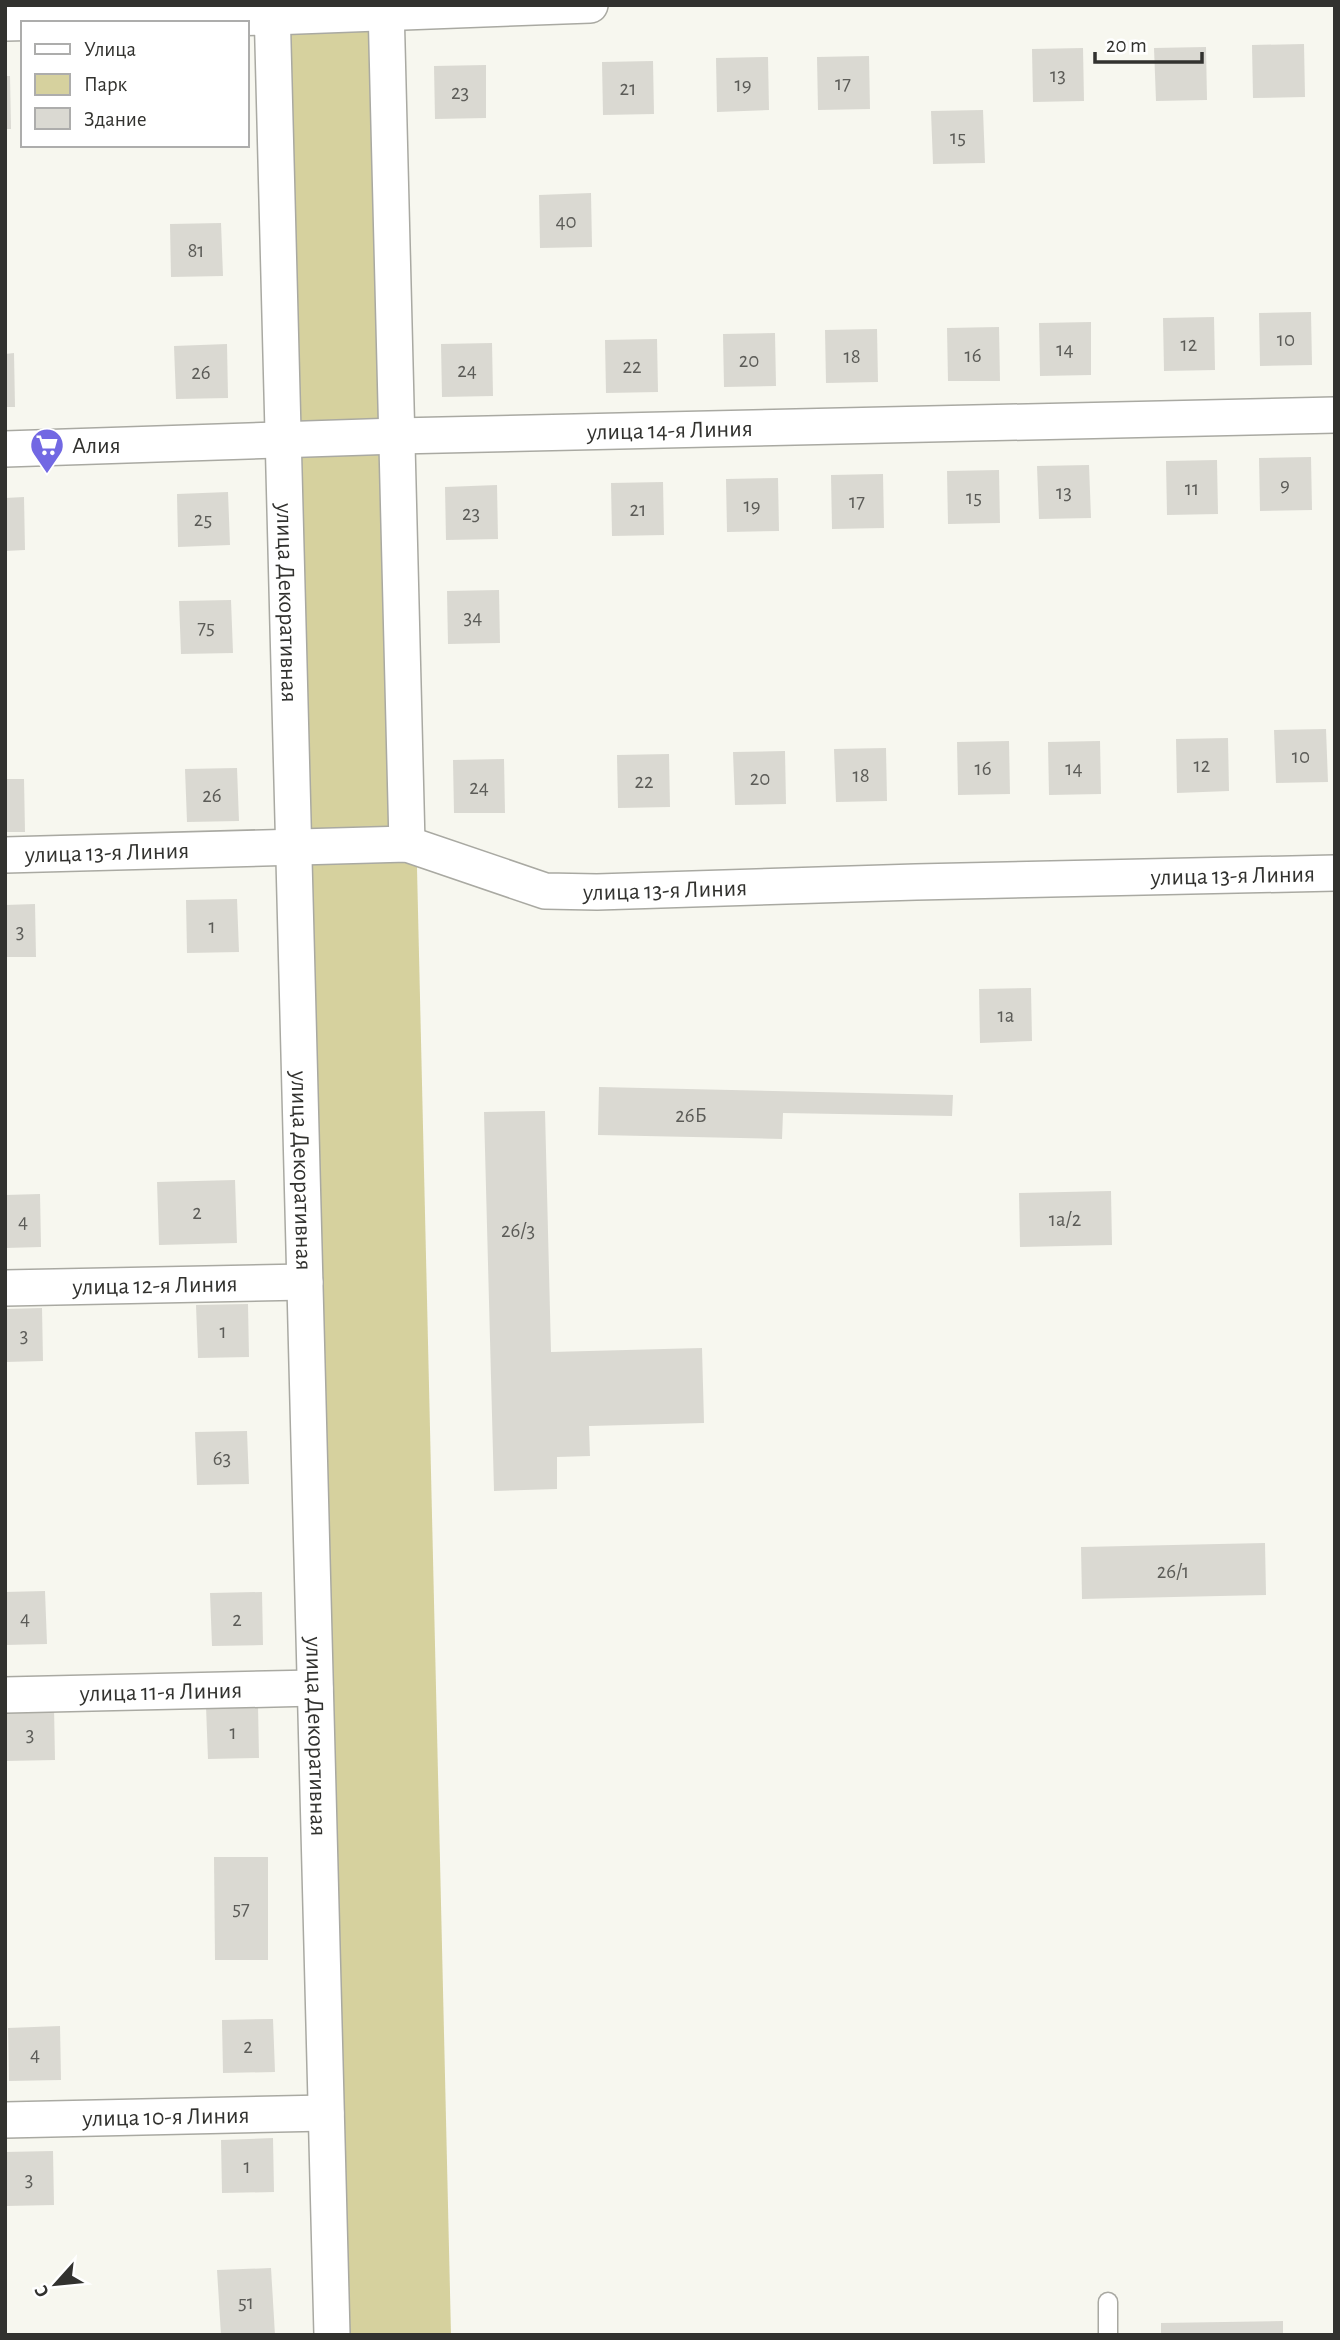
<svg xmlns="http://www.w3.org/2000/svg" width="1340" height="2340" viewBox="0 0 1340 2340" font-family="'Alegreya Sans',sans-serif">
	<rect width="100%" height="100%" fill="#f7f7ef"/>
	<!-- green -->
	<polygon fill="#d6d19e" points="284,5 397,5 451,2335 347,2335"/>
	<!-- building -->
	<g fill="#dad9d2">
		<polygon points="1304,44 1305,97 1253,98 1252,45"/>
		<polygon points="1206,47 1207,100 1156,101 1154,48"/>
		<polygon points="1083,48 1084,101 1033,102 1032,49"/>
		<polygon points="869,56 870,109 818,110 817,57"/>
		<polygon points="768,57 769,110 717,112 716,58"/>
		<polygon points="653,61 654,114 603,115 602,62"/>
		<polygon points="486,65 486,118 435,119 434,66"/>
		<polygon points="5,76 10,76 11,129 5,129"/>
		<polygon points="983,110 985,163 933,164 931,111"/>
		<polygon points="591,193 592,247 540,248 539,195"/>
		<polygon points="221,223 223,276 171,277 170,224"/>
		<polygon points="1311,312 1312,365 1260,366 1259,313"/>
		<polygon points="1214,317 1215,370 1164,371 1163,318"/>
		<polygon points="1091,322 1091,375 1040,376 1039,323"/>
		<polygon points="999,327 1000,381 948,381 947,328"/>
		<polygon points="877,329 878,382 826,383 825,330"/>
		<polygon points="775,333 776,386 724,387 723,334"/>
		<polygon points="657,339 658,392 606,393 605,340"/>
		<polygon points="492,343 493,396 442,397 441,344"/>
		<polygon points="227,344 228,398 176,399 174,346"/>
		<polygon points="14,353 15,407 5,407 5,354"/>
		<polygon points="1311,457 1312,510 1260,511 1259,458"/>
		<polygon points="1217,460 1218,514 1167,515 1166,461"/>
		<polygon points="1089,465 1091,518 1039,519 1037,466"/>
		<polygon points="999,470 1000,523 948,524 947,471"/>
		<polygon points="883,474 884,528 832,529 831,475"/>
		<polygon points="778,478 779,531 727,532 726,479"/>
		<polygon points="663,482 664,535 612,536 611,483"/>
		<polygon points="497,485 498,539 446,540 445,487"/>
		<polygon points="228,492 230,545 178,547 177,494"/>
		<polygon points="24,497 25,550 5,551 5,498"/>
		<polygon points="499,590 500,643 448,644 447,591"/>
		<polygon points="231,600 233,653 181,654 179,601"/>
		<polygon points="1326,729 1328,782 1276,783 1274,730"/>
		<polygon points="1228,738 1229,791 1177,793 1176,739"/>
		<polygon points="1009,741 1010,794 958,795 957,742"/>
		<polygon points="1100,741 1101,794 1049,795 1048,742"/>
		<polygon points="886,748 887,801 836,802 834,749"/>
		<polygon points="785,751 786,804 735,805 733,752"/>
		<polygon points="669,754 670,807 618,808 617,755"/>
		<polygon points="504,759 505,813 454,813 453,760"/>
		<polygon points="237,768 239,821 187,822 185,769"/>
		<polygon points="5,779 24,779 25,832 5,832"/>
		<polygon points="237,899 239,952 187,953 186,900"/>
		<polygon points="35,904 36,957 5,957 5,905"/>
		<polygon points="1031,988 1032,1041 980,1043 979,989"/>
		<polygon points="599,1087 953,1095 952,1116 783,1113 782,1139 598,1135"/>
		<polygon points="545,1111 551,1352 702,1348 704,1423 589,1426 590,1456 557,1457 557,1489 494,1491 484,1112"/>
		<polygon points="235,1180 237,1243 159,1245 157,1182"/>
		<polygon points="1111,1191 1112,1245 1020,1247 1019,1193"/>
		<polygon points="40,1194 41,1247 5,1248 5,1195"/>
		<polygon points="248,1304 249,1357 198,1358 196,1305"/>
		<polygon points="42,1308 43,1361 5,1362 5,1309"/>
		<polygon points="247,1431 249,1484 197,1485 195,1432"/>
		<polygon points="1265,1543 1266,1595 1082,1599 1081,1547"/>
		<polygon points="45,1591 47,1644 5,1645 5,1592"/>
		<polygon points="262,1592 263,1645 212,1646 210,1593"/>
		<polygon points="258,1705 259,1758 208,1759 206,1706"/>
		<polygon points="54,1707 55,1760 5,1761 5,1708"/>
		<polygon points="214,1857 268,1857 268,1960 215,1960"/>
		<polygon points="273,2019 275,2072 223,2073 222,2020"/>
		<polygon points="60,2026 61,2080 9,2081 8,2028"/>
		<polygon points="273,2138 274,2192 222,2193 221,2140"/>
		<polygon points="53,2151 54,2205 5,2206 5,2152"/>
		<polygon points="271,2268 275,2335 221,2335 217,2270"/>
		<polygon points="1283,2321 1283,2335 1161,2335 1161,2323"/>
	</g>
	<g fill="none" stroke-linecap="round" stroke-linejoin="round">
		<!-- service casing -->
		<g stroke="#a9a9a2" stroke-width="21">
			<polyline id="service" points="1108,2335 1108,2302"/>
		</g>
		<!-- minor casing -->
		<g stroke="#a9a9a2" stroke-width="38">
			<g id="minor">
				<path id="s1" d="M272 5 332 2335"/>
				<polyline points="386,5 407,844"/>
				<polyline points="5,23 272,17 590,5"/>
				<path id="s2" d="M5 449 397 436 1335 415"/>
				<path id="s3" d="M5 855 407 844 545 891 597 892 916 882 1335 873"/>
				<path id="s4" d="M5 1288 305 1282"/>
				<path id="s5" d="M5 1695 315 1688"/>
				<path id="s6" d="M5 2120 326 2113"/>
			</g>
		</g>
		<!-- service -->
		<use href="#service" stroke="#fff" stroke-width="18"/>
		<!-- minor -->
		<use href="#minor" stroke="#fff" stroke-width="35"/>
	</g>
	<!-- icons -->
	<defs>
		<g id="supermarket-pin" transform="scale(1.75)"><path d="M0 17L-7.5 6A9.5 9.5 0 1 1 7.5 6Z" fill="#7268e3" stroke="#fff"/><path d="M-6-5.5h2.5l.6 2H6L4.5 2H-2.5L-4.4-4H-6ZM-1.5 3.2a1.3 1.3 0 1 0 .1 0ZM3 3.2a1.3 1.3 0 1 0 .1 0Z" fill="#fff"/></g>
	</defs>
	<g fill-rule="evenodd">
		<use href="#supermarket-pin" x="47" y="445"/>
	</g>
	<g text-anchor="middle" stroke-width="5" stroke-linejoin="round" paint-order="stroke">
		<!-- number labels -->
		<g font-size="21" fill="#5c5c58">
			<text x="1058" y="82">13</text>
			<text x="843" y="90">17</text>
			<text x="743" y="91">19</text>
			<text x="628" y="95">21</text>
			<text x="460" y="99">23</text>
			<text x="958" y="144">15</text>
			<text x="566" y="228">40</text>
			<text x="196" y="257">81</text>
			<text x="1286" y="346">10</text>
			<text x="1189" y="351">12</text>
			<text x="1065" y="356">14</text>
			<text x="973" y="362">16</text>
			<text x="852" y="363">18</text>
			<text x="749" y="367">20</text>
			<text x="632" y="373">22</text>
			<text x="467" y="377">24</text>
			<text x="201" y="379">26</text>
			<text x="1285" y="491">9</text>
			<text x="1192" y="495">11</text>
			<text x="1064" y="499">13</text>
			<text x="974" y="504">15</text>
			<text x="857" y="508">17</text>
			<text x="752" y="512">19</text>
			<text x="638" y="516">21</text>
			<text x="471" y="520">23</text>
			<text x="203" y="526">25</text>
			<text x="473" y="624">34</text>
			<text x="206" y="634">75</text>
			<text x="1301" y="763">10</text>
			<text x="1202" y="772">12</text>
			<text x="983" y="775">16</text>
			<text x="1074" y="775">14</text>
			<text x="861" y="782">18</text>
			<text x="760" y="785">20</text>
			<text x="644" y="788">22</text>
			<text x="479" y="794">24</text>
			<text x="212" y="802">26</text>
			<text x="212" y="933">1</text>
			<text x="20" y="938">3</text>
			<text x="1006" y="1022">1а</text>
			<text x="691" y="1122">26Б</text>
			<text x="197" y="1219">2</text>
			<text x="1065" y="1226">1а/2</text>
			<text x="23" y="1228">4</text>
			<text x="518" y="1237">26/3</text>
			<text x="223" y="1338">1</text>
			<text x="24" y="1342">3</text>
			<text x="222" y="1465">63</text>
			<text x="1173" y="1578">26/1</text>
			<text x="25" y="1625">4</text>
			<text x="237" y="1626">2</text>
			<text x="233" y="1739">1</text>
			<text x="30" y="1741">3</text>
			<text x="241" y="1915">57</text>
			<text x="248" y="2053">2</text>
			<text x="35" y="2061">4</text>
			<text x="247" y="2173">1</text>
			<text x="29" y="2186">3</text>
			<text x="246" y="2309">51</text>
		</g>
		<!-- street labels -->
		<g font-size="24" fill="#32322f" stroke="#fff">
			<text dy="8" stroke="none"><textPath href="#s2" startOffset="665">улица 14-я Линия</textPath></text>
			<text dy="8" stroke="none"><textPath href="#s1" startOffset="598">улица Декоративная</textPath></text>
			<text dy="8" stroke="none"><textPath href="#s3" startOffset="102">улица 13-я Линия</textPath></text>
			<text dy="8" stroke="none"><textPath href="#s3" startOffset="1236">улица 13-я Линия</textPath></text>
			<text dy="8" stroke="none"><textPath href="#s3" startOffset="668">улица 13-я Линия</textPath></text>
			<text dy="8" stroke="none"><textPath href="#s1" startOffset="1166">улица Декоративная</textPath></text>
			<text dy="8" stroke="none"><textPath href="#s4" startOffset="150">улица 12-я Линия</textPath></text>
			<text dy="8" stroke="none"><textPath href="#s5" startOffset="156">улица 11-я Линия</textPath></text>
			<text dy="8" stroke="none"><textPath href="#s1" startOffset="1732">улица Декоративная</textPath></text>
			<text dy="8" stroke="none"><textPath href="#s6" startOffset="161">улица 10-я Линия</textPath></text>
		</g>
		<!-- poi labels -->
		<g font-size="24" fill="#32322f" stroke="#fff" text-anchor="start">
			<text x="72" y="453">Алия</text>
		</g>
	</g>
	<!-- border -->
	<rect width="1340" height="2340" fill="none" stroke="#32322f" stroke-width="14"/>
	<!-- legend -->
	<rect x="21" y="21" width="228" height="126" fill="#ffffff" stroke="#adadac" stroke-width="2"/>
	<rect x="35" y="44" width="35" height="10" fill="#ffffff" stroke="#adadac" stroke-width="2"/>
	<text x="84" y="56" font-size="21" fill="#32322f">Улица</text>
	<rect x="35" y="74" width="35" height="21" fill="#d6d19e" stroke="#adadac" stroke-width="2"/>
	<text x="84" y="91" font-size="21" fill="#32322f">Парк</text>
	<rect x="35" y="108" width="35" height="21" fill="#dad9d2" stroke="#adadac" stroke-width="2"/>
	<text x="84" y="126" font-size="21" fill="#32322f">Здание</text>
	<!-- north arrow -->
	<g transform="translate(56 2284) rotate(243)" stroke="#ffffff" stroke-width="5" paint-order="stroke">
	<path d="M0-5L12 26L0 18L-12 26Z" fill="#32322f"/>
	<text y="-10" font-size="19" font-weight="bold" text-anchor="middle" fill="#32322f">С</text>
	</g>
	<!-- scale -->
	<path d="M1095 52v10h107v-10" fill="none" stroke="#32322f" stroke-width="3.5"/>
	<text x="1106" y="52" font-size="21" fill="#32322f" stroke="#ffffff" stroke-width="5" paint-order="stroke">20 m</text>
</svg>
